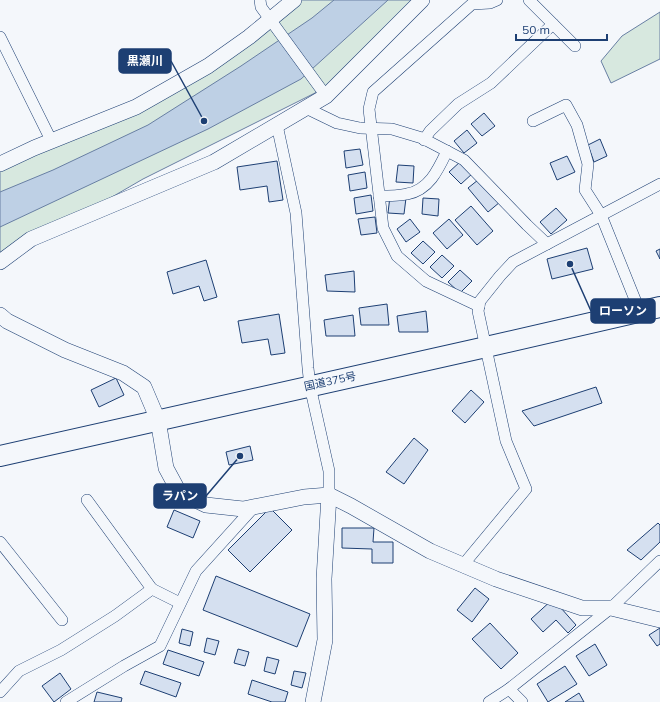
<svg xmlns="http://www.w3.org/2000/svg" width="660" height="702" viewBox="0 0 660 702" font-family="Mulish,'Noto Sans JP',sans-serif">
	<rect width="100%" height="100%" fill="#f4f7fb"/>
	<!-- green -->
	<g fill="#d7e8df" stroke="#687fa3">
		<polygon points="302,0 421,0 329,86 143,179 0,262 0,170 184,80"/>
		<polygon points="660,12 660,59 611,83 601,61 622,36"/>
	</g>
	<!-- water -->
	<polygon fill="#bed0e5" stroke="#687fa3" points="334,0 388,0 301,79 208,129 0,227 0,192 53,170 148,125 241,66 312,18"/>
	<!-- building -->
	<g fill="#d5e0f0" stroke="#1d3f73">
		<polygon points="484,113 495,126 482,136 471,124"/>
		<polygon points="467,130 477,143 464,153 454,141"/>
		<polygon points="600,139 607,156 594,162 588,145"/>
		<polygon points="360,149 363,165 346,168 344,151"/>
		<polygon points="567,156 575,172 557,180 550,163"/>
		<polygon points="277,161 283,200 269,202 267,186 240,190 237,167"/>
		<polygon points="461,161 473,173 461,184 449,172"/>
		<polygon points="398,165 414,166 413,183 396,182"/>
		<polygon points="365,172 367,188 350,191 348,175"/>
		<polygon points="478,180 500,202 488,212 468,188"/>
		<polygon points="371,195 373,211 356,214 354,198"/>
		<polygon points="390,196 406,198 404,214 388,213"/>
		<polygon points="423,198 439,199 438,216 422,214"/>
		<polygon points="471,206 493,231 477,245 455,220"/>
		<polygon points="556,208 567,220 551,234 540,222"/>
		<polygon points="375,217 377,233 361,235 358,219"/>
		<polygon points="410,219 420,232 406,242 397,229"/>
		<polygon points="449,219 463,235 447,249 433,233"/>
		<polygon points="423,241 435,252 423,264 411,253"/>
		<polygon points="587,248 593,269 552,279 547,259"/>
		<polygon points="660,249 660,259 656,251"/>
		<polygon points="442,255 454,266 442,278 430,267"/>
		<polygon points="206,260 217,297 204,301 199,286 173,294 167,272"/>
		<polygon points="460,270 472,281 460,293 448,282"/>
		<polygon points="354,271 355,292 327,291 325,275"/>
		<polygon points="387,304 389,325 361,325 359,308"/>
		<polygon points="426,311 428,332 399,332 397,316"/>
		<polygon points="279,314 285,353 271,355 268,339 242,343 238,321"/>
		<polygon points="353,315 355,336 326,336 324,320"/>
		<polygon points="116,378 124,395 99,407 91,390"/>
		<polygon points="596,387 602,403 534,426 522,411"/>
		<polygon points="471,390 484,402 465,423 452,411"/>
		<polygon points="414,438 428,450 404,484 386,472"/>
		<polygon points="250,446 253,460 229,465 226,452"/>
		<polygon points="270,508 292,530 250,572 228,550"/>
		<polygon points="174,510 200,521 193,538 167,527"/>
		<polygon points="658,523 660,525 660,542 641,560 627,550"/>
		<polygon points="342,528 374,528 373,542 393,542 393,563 372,563 372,549 342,548"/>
		<polygon points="216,576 310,614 297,647 203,610"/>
		<polygon points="475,588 489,599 472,622 457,610"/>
		<polygon points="553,599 576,625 568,633 556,620 543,632 531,619"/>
		<polygon points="490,623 518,653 501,669 472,639"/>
		<polygon points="660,628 660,644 657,646 649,635"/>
		<polygon points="182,629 193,632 190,646 179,643"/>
		<polygon points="207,638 219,641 215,655 204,652"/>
		<polygon points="595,644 607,665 589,676 576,656"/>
		<polygon points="238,649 249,652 245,666 234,663"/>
		<polygon points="168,650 204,662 199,676 163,664"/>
		<polygon points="267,657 279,660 275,674 264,671"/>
		<polygon points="565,666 577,684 548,702 537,684"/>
		<polygon points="145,671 181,683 176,697 140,684"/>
		<polygon points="294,671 306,673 302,688 291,685"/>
		<polygon points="60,673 71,689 54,702 42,686"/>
		<polygon points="252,680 288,692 285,702 272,702 248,694"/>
		<polygon points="97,692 122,698 121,702 94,702"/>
		<polygon points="579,693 584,702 565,702"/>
	</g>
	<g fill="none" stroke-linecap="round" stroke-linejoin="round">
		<!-- street casing -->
		<g stroke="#1d3f73" stroke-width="12">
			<g id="street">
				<polyline points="260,0 261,7 326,96"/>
				<polyline points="529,0 575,46"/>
				<polyline points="0,37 52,142"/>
				<polyline points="306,108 337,123 360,128 392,129 422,138 464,160 527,225 547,244"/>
				<polyline points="533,121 566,105 577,125 588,164 585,190 601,215 640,312"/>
				<polyline points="277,125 296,213 308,368 310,386 329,471 329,495"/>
				<polyline points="424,140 430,131 458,104 491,83 553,24"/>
				<path d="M379 196C388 196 398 196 407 194 429 190 438 170 447 151"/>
				<polyline points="479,306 426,281 397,256 383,228 369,109 373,92 472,4 490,3 497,0"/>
				<polyline points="87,500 152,589"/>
				<polyline points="0,542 62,620"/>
				<polyline points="463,565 526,489 506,441 478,311 480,301 500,276 513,262 660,184"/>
				<polyline points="509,689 522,702"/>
				<polyline points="0,692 19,671 61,650 115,616 152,589 180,603"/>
				<polyline points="66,702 124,666 160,646 196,571 253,508"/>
				<polyline points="489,702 509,689 611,608 660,561"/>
			</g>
		</g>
		<!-- secondary casing -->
		<g stroke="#1d3f73" stroke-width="16">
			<g id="secondary">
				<polyline points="0,164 34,148 136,107 208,66 249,37 294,0"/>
				<polyline points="0,262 31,239 214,162 326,96 422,0"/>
				<polyline points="0,315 7,321 65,350 123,373 144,387 158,420 166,468 179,492 206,505 243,509 304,497 329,495 351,506 430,551 496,579 582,608 611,608 660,620"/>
				<polyline points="313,702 325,640 324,579 329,495"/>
			</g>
		</g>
		<!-- highway casing -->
		<g stroke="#1d3f73" stroke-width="22">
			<polyline id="highway" points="0,456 486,347 660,307"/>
		</g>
		<!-- street -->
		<use href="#street" stroke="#f4f7fb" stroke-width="11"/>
		<!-- secondary -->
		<use href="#secondary" stroke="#f4f7fb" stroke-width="15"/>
		<!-- highway -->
		<use href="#highway" stroke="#f4f7fb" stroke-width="20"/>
	</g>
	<g text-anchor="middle" stroke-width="3" stroke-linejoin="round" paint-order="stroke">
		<!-- street labels -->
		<g font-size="11" fill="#1d3f73" stroke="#f4f7fb">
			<text transform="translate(330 381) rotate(-12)" y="4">国道375号</text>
		</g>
	</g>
	<!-- callouts -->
	<path fill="none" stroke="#1d3f73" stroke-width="1.5" d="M204 121L171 61M570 264L591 311M240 456L206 496"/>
	<g fill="#1d3f73" stroke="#f4f7fb" stroke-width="1.5">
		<circle cx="204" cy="121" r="4"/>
		<circle cx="570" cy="264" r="4"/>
		<circle cx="240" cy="456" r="4"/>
	</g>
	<g fill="#1d3f73" stroke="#1d3f73" stroke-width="1.5">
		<rect x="119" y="49" width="52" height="24" rx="4"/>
		<rect x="591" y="299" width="64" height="24" rx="4"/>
		<rect x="154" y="484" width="52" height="24" rx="4"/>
	</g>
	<g font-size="12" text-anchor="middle" font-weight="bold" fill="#fff">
		<text x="145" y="65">黒瀬川</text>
		<text x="623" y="315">ローソン</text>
		<text x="180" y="500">ラパン</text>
	</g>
	<!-- scale -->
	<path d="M516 34v6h91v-6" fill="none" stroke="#1d3f73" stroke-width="2"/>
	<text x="522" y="34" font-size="12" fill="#1d3f73" stroke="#f4f7fb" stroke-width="3" paint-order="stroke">50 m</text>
</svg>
